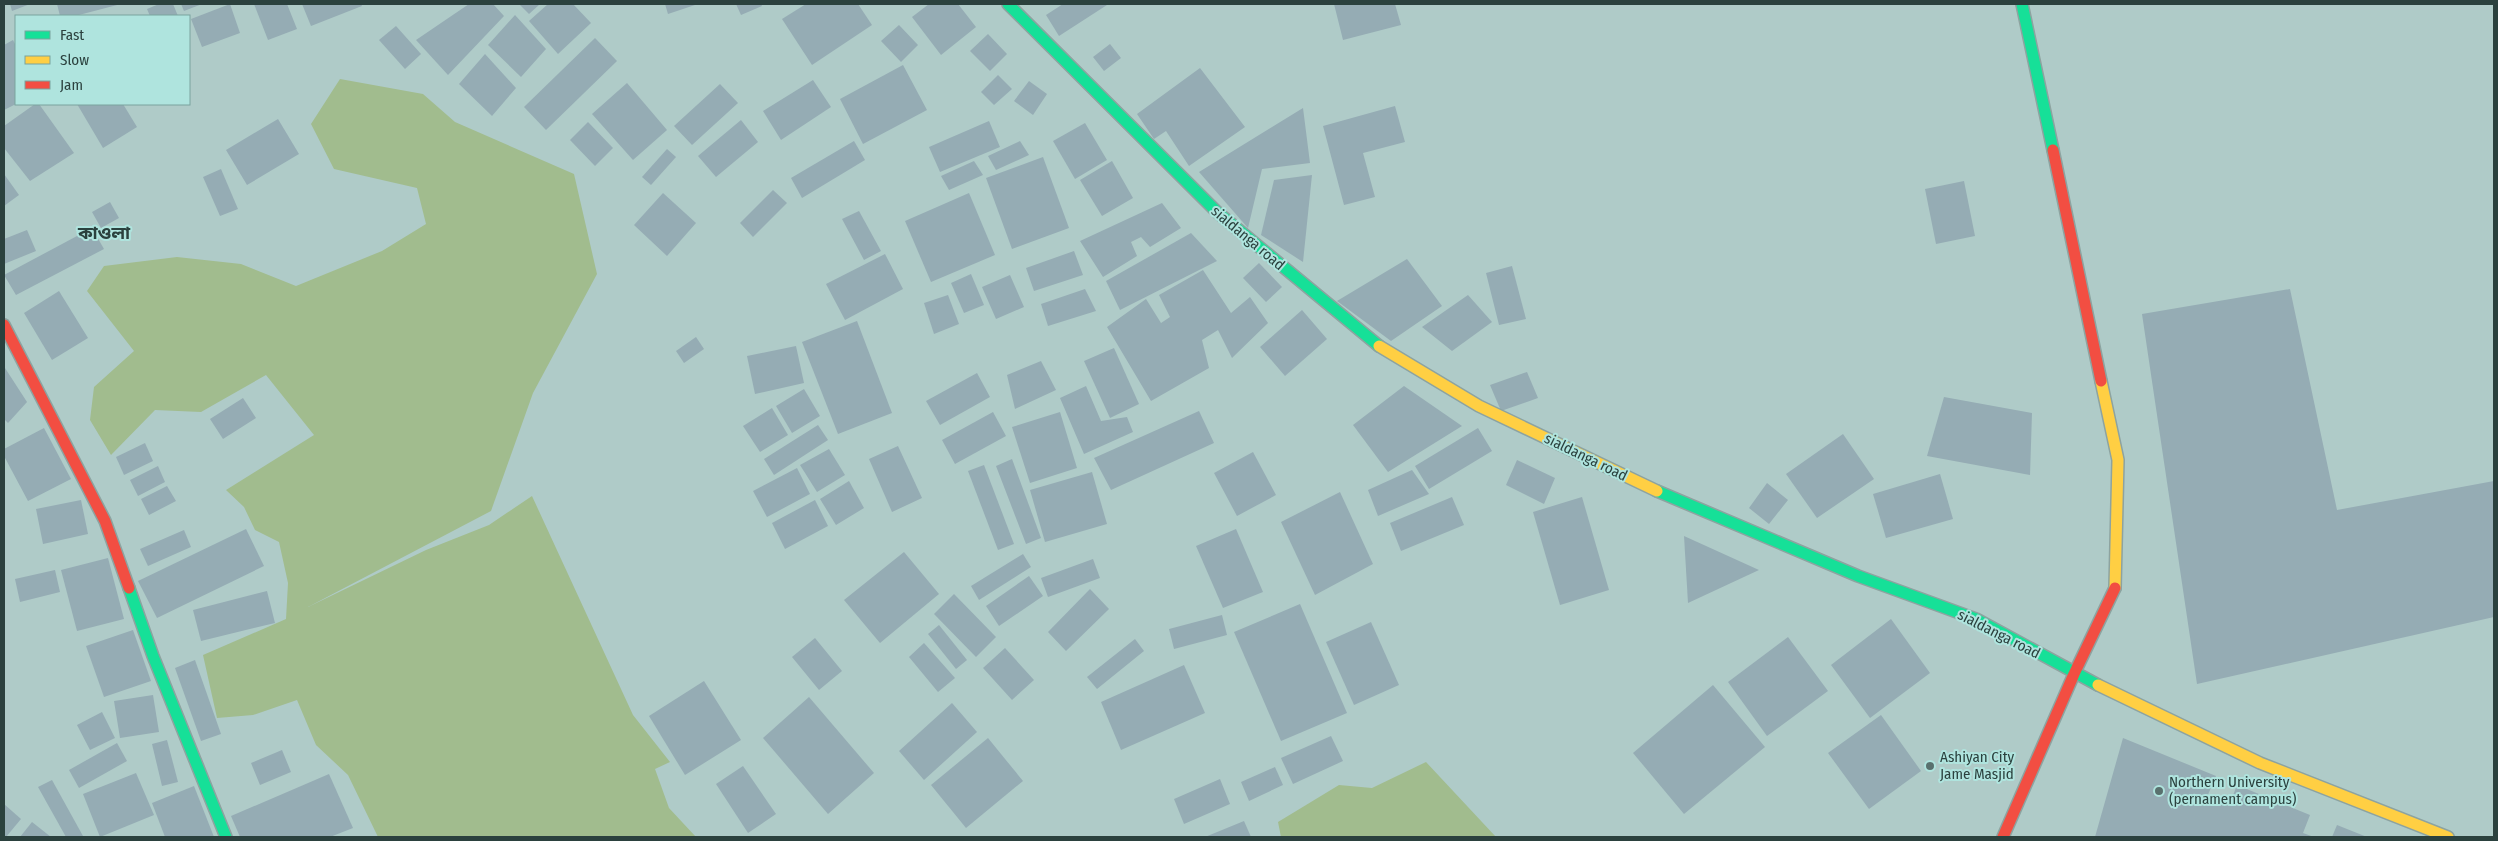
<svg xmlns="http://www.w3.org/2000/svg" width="2498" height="841" viewBox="0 0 2498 841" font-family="'Fira Sans Condensed','Noto Sans Bengali',sans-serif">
	<rect width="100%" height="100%" fill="#afcbc8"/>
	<!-- water -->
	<g fill="#a1bc8e">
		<polygon points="340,79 423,94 455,122 574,174 597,274 533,393 491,511 308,607 426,550 489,525 532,496 633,715 670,762 655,769 669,808 696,837 378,837 348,775 316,745 297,700 253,715 217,718 203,655 286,619 288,583 279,542 255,530 244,507 226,490 314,435 266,375 201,412 155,410 111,455 90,420 94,387 134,351 87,291 104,266 177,257 241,264 296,286 382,251 426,224 417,188 334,169 311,124"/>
		<polygon points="1426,762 1496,837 1281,837 1278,822 1339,785 1372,788"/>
	</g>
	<!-- building -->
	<g fill="#95acb4">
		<polygon points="10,4 30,4 12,11"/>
		<polygon points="57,4 121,4 75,16 60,16"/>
		<polygon points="159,4 173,4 178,16 150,16 147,9"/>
		<polygon points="181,4 202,4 184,11"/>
		<polygon points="230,4 240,33 202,47 191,19"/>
		<polygon points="254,4 287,4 297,29 268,40"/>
		<polygon points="302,4 361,4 362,6 311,26"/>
		<polygon points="469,4 493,4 504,16 448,75 416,40"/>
		<polygon points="519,4 540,4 529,14"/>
		<polygon points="548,4 573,4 591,23 558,54 529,21"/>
		<polygon points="665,4 698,4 668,14"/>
		<polygon points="736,4 761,4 762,6 741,15"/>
		<polygon points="806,4 858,4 872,25 812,65 782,19"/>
		<polygon points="929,4 958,4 976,27 941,55 912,17"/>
		<polygon points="1063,4 1107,4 1107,5 1059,36 1046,15"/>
		<polygon points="1334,4 1395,4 1401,25 1343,40"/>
		<polygon points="515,15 546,49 521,77 488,45"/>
		<polygon points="899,25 918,45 901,62 881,41"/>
		<polygon points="396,26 421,54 405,69 379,40"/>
		<polygon points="988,34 1007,54 990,71 970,51"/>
		<polygon points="595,38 617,61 546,130 524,107"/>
		<polygon points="13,40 16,46 16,104 4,110 4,45"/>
		<polygon points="1110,44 1121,58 1104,71 1093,57"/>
		<polygon points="485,54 516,88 492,116 459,84"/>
		<polygon points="903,65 927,110 863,144 840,99"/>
		<polygon points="1200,68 1245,127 1189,166 1166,131 1154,139 1137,114"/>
		<polygon points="998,75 1012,89 994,105 981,92"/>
		<polygon points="813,80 831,107 781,140 763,111"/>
		<polygon points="1029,81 1047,94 1033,115 1014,101"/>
		<polygon points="627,83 667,130 633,160 592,114"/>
		<polygon points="720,84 738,103 692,145 674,126"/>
		<polygon points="35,104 39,104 74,153 30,181 4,148 4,126"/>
		<polygon points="77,104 123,104 137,127 103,148"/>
		<polygon points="1395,106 1405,142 1363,153 1375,197 1344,205 1323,126"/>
		<polygon points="1303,108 1310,163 1262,169 1248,228 1199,172"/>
		<polygon points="278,119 299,154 247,185 226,150"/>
		<polygon points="741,120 758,142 716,177 698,156"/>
		<polygon points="989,121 1000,147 940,172 929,147"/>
		<polygon points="588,122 613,148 595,166 570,140"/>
		<polygon points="1085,123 1107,160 1075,179 1053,141"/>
		<polygon points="854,141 865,160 802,198 791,178"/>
		<polygon points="1020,141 1029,155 996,170 988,156"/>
		<polygon points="667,149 676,157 651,185 642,177"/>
		<polygon points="1043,157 1069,228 1012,249 986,178"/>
		<polygon points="974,161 983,175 949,190 941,176"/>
		<polygon points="1112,161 1133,198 1102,216 1080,180"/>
		<polygon points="221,169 238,209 220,216 203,177"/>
		<polygon points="4,174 19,195 4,206"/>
		<polygon points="1312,175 1303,262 1261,235 1274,180"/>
		<polygon points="1964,181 1975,236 1936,244 1925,189"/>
		<polygon points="773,190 787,203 753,237 740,223"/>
		<polygon points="663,193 696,223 667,256 634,225"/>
		<polygon points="969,193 995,255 931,282 905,221"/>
		<polygon points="110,202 119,218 101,228 92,212"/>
		<polygon points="1162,203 1181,228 1150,247 1141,237 1131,242 1137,256 1103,277 1080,241"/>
		<polygon points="859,211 881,251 864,260 842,219"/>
		<polygon points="92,228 104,249 16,295 4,275"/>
		<polygon points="27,230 36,251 4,264 4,239"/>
		<polygon points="1191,233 1217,261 1120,310 1106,281"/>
		<polygon points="1074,251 1083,275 1034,291 1026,268"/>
		<polygon points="885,254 903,289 845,320 826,284"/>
		<polygon points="1407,259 1442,306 1391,341 1337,301"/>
		<polygon points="1259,263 1282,287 1266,302 1243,278"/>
		<polygon points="1512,266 1526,319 1499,325 1486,273"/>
		<polygon points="1203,270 1231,313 1250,297 1268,323 1232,358 1218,330 1202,340 1209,368 1151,401 1107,327 1146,299 1161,323 1170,317 1159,295"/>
		<polygon points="971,274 984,305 964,313 951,283"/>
		<polygon points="1010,275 1024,307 996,319 982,287"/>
		<polygon points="1085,289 1096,311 1048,326 1041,304"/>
		<polygon points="2290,289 2337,510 2494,481 2494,617 2197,684 2142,314"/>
		<polygon points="59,291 88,338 52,360 24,313"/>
		<polygon points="948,295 959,324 934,334 924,303"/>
		<polygon points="1468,295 1492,322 1452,351 1422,327"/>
		<polygon points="1302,310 1327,339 1285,376 1260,347"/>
		<polygon points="857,321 892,413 838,434 802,342"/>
		<polygon points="696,337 704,349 684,363 676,351"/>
		<polygon points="796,346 804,383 755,394 747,356"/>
		<polygon points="1114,348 1139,404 1110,418 1084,361"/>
		<polygon points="1041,361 1056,390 1015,409 1007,375"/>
		<polygon points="5,368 27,402 8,423 4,419"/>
		<polygon points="1527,372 1538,398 1501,411 1490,385"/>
		<polygon points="977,373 990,397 940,425 926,401"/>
		<polygon points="1086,386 1101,421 1127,417 1133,432 1084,454 1060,398"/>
		<polygon points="1404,386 1462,426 1388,472 1353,425"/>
		<polygon points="804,389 820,416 792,433 776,406"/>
		<polygon points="1944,397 2032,413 2030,475 1927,456"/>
		<polygon points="243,398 256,418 223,439 210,419"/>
		<polygon points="772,408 788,435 760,452 743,426"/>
		<polygon points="1199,411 1214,443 1111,490 1094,458"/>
		<polygon points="993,412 1006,436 955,464 942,440"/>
		<polygon points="1060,412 1077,468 1030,483 1012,427"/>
		<polygon points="818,425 828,440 774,475 764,459"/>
		<polygon points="44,428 71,479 28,501 4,456 4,449"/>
		<polygon points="1478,428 1492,451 1429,489 1415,466"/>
		<polygon points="1843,434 1874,479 1817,518 1786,474"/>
		<polygon points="145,443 153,461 124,475 116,457"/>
		<polygon points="898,446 922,498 892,512 869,459"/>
		<polygon points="829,449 845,475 817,492 800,465"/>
		<polygon points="1253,452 1276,495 1237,516 1214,473"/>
		<polygon points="1012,459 1041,538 1026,544 996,466"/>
		<polygon points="1517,460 1555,478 1544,504 1506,485"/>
		<polygon points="984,465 1014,544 998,550 968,471"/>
		<polygon points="158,466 165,482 138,496 130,480"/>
		<polygon points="797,468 810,494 767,517 753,491"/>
		<polygon points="1412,470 1429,494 1378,516 1368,490"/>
		<polygon points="1092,472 1107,524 1045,542 1030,490"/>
		<polygon points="1940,474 1953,519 1886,538 1873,494"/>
		<polygon points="849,481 864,508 836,525 820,499"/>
		<polygon points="1767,483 1788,500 1769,524 1749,508"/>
		<polygon points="167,486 176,501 149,515 141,499"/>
		<polygon points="1340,492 1373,564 1315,595 1281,522"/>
		<polygon points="1452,497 1464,525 1401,551 1390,523"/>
		<polygon points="1582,497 1609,590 1560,605 1533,512"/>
		<polygon points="81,500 88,534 43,544 36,509"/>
		<polygon points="815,500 828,526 785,549 772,523"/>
		<polygon points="246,529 264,566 157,618 138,581"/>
		<polygon points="1236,529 1263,592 1223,608 1196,546"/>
		<polygon points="184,530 191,547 148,566 140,549"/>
		<polygon points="1684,536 1759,570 1688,603"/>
		<polygon points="904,552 939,594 880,643 844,600"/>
		<polygon points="1023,554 1031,567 979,600 971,586"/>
		<polygon points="108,558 124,619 77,631 61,570"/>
		<polygon points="1093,559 1100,578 1048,597 1041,578"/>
		<polygon points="55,570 60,592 20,602 15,579"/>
		<polygon points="1029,576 1043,596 999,626 986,606"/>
		<polygon points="1090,589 1109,609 1066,651 1048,632"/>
		<polygon points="267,591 275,623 201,641 193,610"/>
		<polygon points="954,594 996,637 976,657 934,614"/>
		<polygon points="1300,604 1347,713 1281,741 1234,632"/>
		<polygon points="1222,615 1227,635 1174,649 1169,629"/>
		<polygon points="1891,619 1930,673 1870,718 1831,665"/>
		<polygon points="1371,622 1399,685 1354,705 1326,642"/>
		<polygon points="939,625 967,660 956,669 928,634"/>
		<polygon points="133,630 151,681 104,697 86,646"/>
		<polygon points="1788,637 1828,691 1767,736 1728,682"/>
		<polygon points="815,638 842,671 819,690 792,657"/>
		<polygon points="1135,639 1144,651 1097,689 1087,677"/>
		<polygon points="924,643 955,678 938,692 909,657"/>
		<polygon points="1005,648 1034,680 1012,700 983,668"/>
		<polygon points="195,660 221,734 201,741 175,668"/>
		<polygon points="1184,665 1205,713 1121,750 1101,702"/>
		<polygon points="704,681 741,740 685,775 649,716"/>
		<polygon points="1713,685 1765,747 1684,814 1633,753"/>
		<polygon points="153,695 159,732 120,738 114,701"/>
		<polygon points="809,697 874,773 828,814 763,738"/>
		<polygon points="952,703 977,732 924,780 899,751"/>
		<polygon points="102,712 115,738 90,750 77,725"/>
		<polygon points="1881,715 1921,771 1869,809 1828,753"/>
		<polygon points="1331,736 1343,761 1293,784 1281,758"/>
		<polygon points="988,738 1023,781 966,828 931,785"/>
		<polygon points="2123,738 2216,776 2207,797 2229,806 2237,785 2310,815 2303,833 2314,837 2095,837"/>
		<polygon points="167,740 178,782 162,786 152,744"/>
		<polygon points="117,743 127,761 79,788 69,770"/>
		<polygon points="282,750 291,772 260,785 251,763"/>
		<polygon points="743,766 776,814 748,833 716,784"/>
		<polygon points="1275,767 1283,785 1249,801 1241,782"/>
		<polygon points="136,773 154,815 100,837 83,794"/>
		<polygon points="329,774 353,828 330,837 240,837 231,816"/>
		<polygon points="1220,779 1230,804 1184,824 1174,799"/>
		<polygon points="52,780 83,836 80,837 66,837 38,787"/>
		<polygon points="194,786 214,837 165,837 152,803"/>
		<polygon points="4,804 21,819 6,837 4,837"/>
		<polygon points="1244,821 1251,837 1205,837"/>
		<polygon points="32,822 51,837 20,837"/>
		<polygon points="2337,825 2367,837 2332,837"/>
	</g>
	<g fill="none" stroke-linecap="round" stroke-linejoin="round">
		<!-- fast casing -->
		<g stroke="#8da3a0" stroke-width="14">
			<g id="fast">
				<polyline points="1008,4 1217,212 1379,346"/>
				<polyline points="2022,4 2053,150"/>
				<polyline points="1657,491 1858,576 1976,619 2098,685"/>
				<polyline points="129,588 153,656 226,837"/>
			</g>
		</g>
		<!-- slow casing -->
		<g stroke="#8da3a0" stroke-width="14">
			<g id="slow">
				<polyline points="1379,346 1479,406 1657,491"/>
				<polyline points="2101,381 2118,460 2115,588"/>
				<polyline points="2098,685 2260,763 2448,837"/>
			</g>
		</g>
		<!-- jam casing -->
		<g stroke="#8da3a0" stroke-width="14">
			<g id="jam">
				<polyline points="2053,150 2101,381"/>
				<polyline points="4,325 105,521 129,588"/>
				<polyline points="2003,837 2074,674 2115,588"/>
			</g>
		</g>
		<!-- fast -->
		<use href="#fast" stroke="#16e098" stroke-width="11"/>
		<!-- slow -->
		<use href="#slow" stroke="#ffcf43" stroke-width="11"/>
		<!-- jam -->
		<use href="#jam" stroke="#f24e42" stroke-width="11"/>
	</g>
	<!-- markers -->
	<g fill="#59716e" stroke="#afe4de" stroke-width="2">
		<circle cx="1930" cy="766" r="5"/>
		<circle cx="2159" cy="791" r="5"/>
	</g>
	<g text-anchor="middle" stroke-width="4" stroke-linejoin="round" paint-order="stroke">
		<!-- street labels -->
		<g font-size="15" fill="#2b413e" stroke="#afe4de">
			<text transform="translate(1248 238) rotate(40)" y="5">sialdanga road</text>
			<text transform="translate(1586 457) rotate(26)" y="5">sialdanga road</text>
			<text transform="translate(1999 634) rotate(27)" y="5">sialdanga road</text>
		</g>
		<!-- poi labels -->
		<g font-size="15" fill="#2b413e" stroke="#afe4de" text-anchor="start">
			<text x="1940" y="762">Ashiyan City<tspan x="1940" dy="17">Jame Masjid</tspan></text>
			<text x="2169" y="787">Northern University<tspan x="2169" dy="17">(pernament campus)</tspan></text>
		</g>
		<!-- quarter labels -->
		<g font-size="18" font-weight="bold" fill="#2b413e" stroke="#afe4de">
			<text x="104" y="239">কাওলা</text>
		</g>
	</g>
	<!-- border -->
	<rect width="2498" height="841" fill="none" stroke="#2b413e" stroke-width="10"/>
	<!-- legend -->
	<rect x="15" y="15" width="175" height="90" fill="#afe4de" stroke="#7aa39e"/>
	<rect x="25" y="31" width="25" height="8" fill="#16e098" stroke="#7aa39e"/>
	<text x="60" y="40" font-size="15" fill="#2b413e">Fast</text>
	<rect x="25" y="56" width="25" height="8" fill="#ffcf43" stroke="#7aa39e"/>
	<text x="60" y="65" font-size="15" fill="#2b413e">Slow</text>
	<rect x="25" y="81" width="25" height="8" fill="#f24e42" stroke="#7aa39e"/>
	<text x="60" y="90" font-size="15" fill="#2b413e">Jam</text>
</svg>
